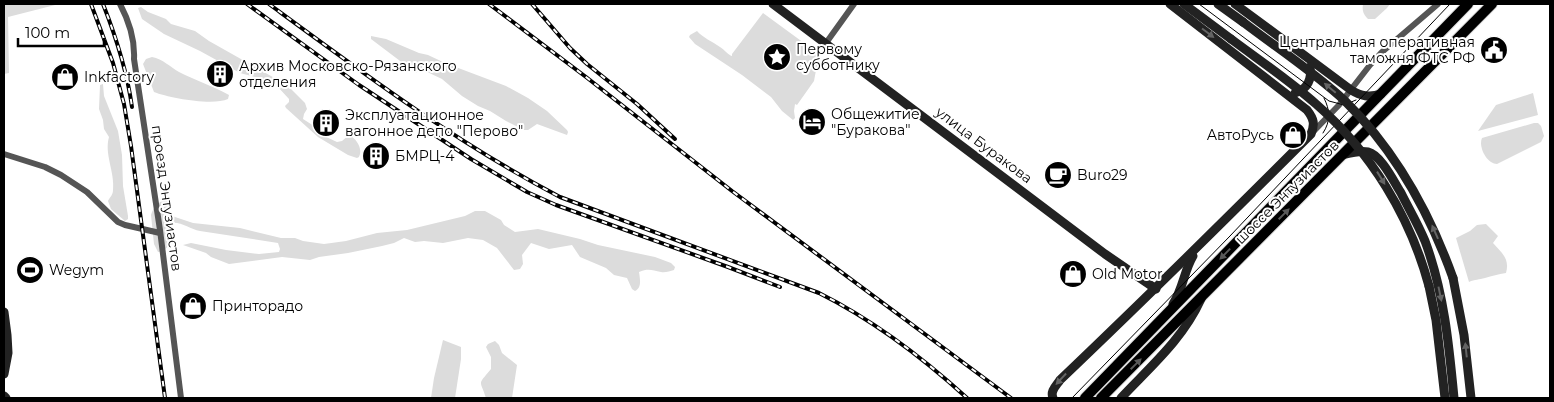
<svg xmlns="http://www.w3.org/2000/svg" width="1554" height="402" viewBox="0 0 1554 402" font-family="Montserrat,sans-serif">
	<rect width="100%" height="100%" fill="#fff"/>
	<!-- green -->
	<g fill="#dcdcdc">
		<polygon points="4,4 59,4 8,17 9,73 4,74"/>
		<path d="M1363 4H1390L1387 8 1375 19H1368C1363 14 1362 10 1363 4Z"/>
		<path d="M141 7 148 12 166 19 171 24 195 31 209 41 287 85 305 103 307 109 304 114 303 119 314 126 322 135 337 142 342 141 349 135C357 139 363 149 359 157L357 158 348 155 318 137 286 108 285 106 289 102V99L277 86 267 80 240 73 200 51 164 34 142 19 138 8Z"/>
		<path d="M763 13 819 54 814 81 797 105 795 104 794 111 795 118 793 120 782 111 771 97 742 75 695 44 689 37 690 35 697 31C703 38 712 41 720 47 725 50 728 55 732 56V54Z"/>
		<polygon points="371,36 386,39 419,53 428,55 445,63 506,86 528,98 547,111 567,130 568,132 567,135 537,124 528,130 524,130 506,121 490,111 478,106 462,96 442,79 423,70 420,69 416,73 371,39"/>
		<path d="M152 57C163 59 170 67 179 72 195 80 213 86 229 95L228 99C213 106 169 98 154 92L143 64 146 59Z"/>
		<path d="M103 84 104 96 118 131 122 155 123 186 128 216V219L125 221 111 209 108 201C110 197 113 195 113 190 115 172 104 154 109 137L104 129 103 120 99 109 100 85Z"/>
		<polygon points="1533,93 1538,115 1478,131 1496,105"/>
		<path d="M1534 123H1538L1541 126 1544 136 1541 142 1497 164C1487 164 1478 147 1482 138Z"/>
		<path d="M164 200H167L171 204 168 212 169 215 193 223 240 228 281 238H295L303 241 324 244 346 241 377 233 407 230 465 216 475 211H485L501 220 504 225 515 232 538 229 580 239 598 245 655 257 671 263 675 267 674 270C670 271 665 273 661 272 652 270 648 268 639 272 640 279 642 288 635 291L632 289 627 278 614 275 606 268 580 257 572 245 549 249 531 243 522 255 523 264 520 269 514 270 497 248 483 240 468 238 443 243 424 241 415 242 404 238 394 243 382 246 348 253 319 257 310 260 282 257 229 264 211 257 206 253 183 245 191 243 226 250 259 254 279 252 280 249 278 243 200 231C190 229 181 221 170 223 176 234 170 251 158 252L154 244 151 215C153 208 157 203 164 200Z"/>
		<path d="M1486 224 1498 236 1493 243C1502 253 1510 259 1506 273 1498 274 1492 276 1485 278 1479 280 1475 279 1469 282L1456 238 1470 231 1477 225Z"/>
		<polygon points="443,340 461,347 461,359 455,398 431,398 434,378"/>
		<path d="M495 341 499 345 502 353 517 365 512 398H486C480 379 477 386 491 369V357L486 347 488 344Z"/>
	</g>
	<g fill="none" stroke-linecap="round" stroke-linejoin="round">
		<!-- primary casing -->
		<g stroke="#dbdbdb" stroke-width="12">
			<g id="primary">
				<polyline points="1085,398 1468,4"/>
				<polyline points="1101,398 1492,4"/>
			</g>
		</g>
		<!-- street -->
		<g stroke="#555" stroke-width="6">
			<path d="M120 4C129 21 135 40 134 59L160 230 181 398"/>
			<polyline points="826,43 854,4"/>
			<polyline points="1311,134 1339,105 1370,65 1382,52 1438,4"/>
			<polyline points="4,154 45,167 61,175 87,192 118,222 125,225 160,233"/>
		</g>
		<!-- secondary -->
		<g stroke="#222" stroke-width="9">
			<polyline points="773,4 1105,254 1156,289"/>
			<polyline points="1184,4 1231,39"/>
			<polyline points="1218,4 1243,22"/>
			<path d="M1235 4 1351 90C1361 96 1369 98 1381 94"/>
			<path d="M1295 93C1308 89 1312 79 1310 67"/>
			<path d="M1342 155C1350 153 1359 150 1368 152 1381 155 1394 182 1401 193 1409 209 1418 224 1425 241 1444 292 1449 345 1454 398"/>
			<polyline points="1453,278 1464,335 1471,398"/>
			<polyline points="1429,286 1436,320 1445,398"/>
			<path d="M1173 304C1183 289 1184 271 1193 256"/>
			<polyline points="4,312 7,335 8,353 4,374"/>
			<polyline points="4,396 6,398"/>
			<path d="M1053 398C1050 391 1056 386 1060 380 1145 299 1228 217 1311 134 1315 124 1314 119 1307 110L1170 4"/>
			<path d="M1121 398C1150 367 1183 339 1201 299"/>
		</g>
		<!-- primary -->
		<use href="#primary" stroke="#000" stroke-width="10"/>
		<!-- tram -->
		<g stroke="#000" stroke-width="1">
			<polyline points="1199,4 1329,101 1344,105 1356,100"/>
			<path d="M1323 133C1331 121 1330 110 1324 98"/>
			<polyline points="1072,398 1230,236 1450,4"/>
		</g>
		<!-- rail casing -->
		<g stroke="#000" stroke-width="4">
			<g id="rail">
				<polyline points="91,4 113,63 124,104 131,146 165,398"/>
				<path d="M103 4C116 37 127 71 132 107"/>
				<polyline points="247,4 359,85 471,159 527,192 556,205 728,267 780,287"/>
				<path d="M269 4C363 73 457 143 560 197L819 293C873 320 922 357 967 398"/>
				<polyline points="489,4 586,77 732,191 1011,398"/>
				<polyline points="532,4 570,48 587,64 637,104 675,139"/>
			</g>
		</g>
		<!-- rail -->
		<use href="#rail" stroke="#fff" stroke-width="2" stroke-dasharray="5.5" stroke-linecap="butt"/>
		<!-- secondary-bridge -->
		<g stroke="#222" stroke-width="9">
			<path d="M1243 22C1277 48 1314 72 1345 101 1396 151 1429 211 1453 278"/>
			<path d="M1231 39C1259 60 1289 80 1316 104 1371 152 1410 216 1429 286"/>
		</g>
	</g>
	<!-- one-way arrows -->
	<defs><path id="oneway-solid" d="M-6-.8H1V-3.2L6.5 0L1 3.2V.8H-6Z" transform="scale(1.25)"/></defs>
	<g fill="#646464">
		<use href="#oneway-solid" transform="translate(1208 33) rotate(37)"/>
		<use href="#oneway-solid" transform="translate(1330 88) rotate(-140)"/>
		<use href="#oneway-solid" transform="translate(1381 178) rotate(58)"/>
		<use href="#oneway-solid" transform="translate(1435 232) rotate(-114)"/>
		<use href="#oneway-solid" transform="translate(1440 294) rotate(78)"/>
		<use href="#oneway-solid" transform="translate(1466 350) rotate(-96)"/>
		<use href="#oneway-solid" transform="translate(1061 379) rotate(133)"/>
	</g>
	<g fill="#595959">
		<use href="#oneway-solid" transform="translate(1284 214) rotate(-45)"/>
		<use href="#oneway-solid" transform="translate(1225 254) rotate(134)"/>
		<use href="#oneway-solid" transform="translate(1136 364) rotate(-45)"/>
	</g>
	<!-- icons -->
	<defs>
		<g id="civic-disc" transform="scale(1.4375)"><circle r="9.5" fill="#000" stroke="#fff"/><path d="M-.6-6.5H3V-4.5H.6V-3L4-1V1h2V6H-6V1h2V-1L-.6-3ZM-1.2 2.5V6h2.4V2.5Z" fill="#fff"/></g>
		<g id="sight-disc" transform="scale(1.4375)"><circle r="9.5" fill="#000" stroke="#fff"/><path d="M0-6L1.8-2.2L6-1.7L2.9 1.2L3.7 5.4L0 3.3L-3.7 5.4L-2.9 1.2L-6-1.7L-1.8-2.2Z" fill="#fff"/></g>
		<g id="building-disc" transform="scale(1.4375)"><circle r="9.5" fill="#000" stroke="#fff"/><path d="M-4-6H4V6H1V3H-1V6H-4ZM-2.5-4.3h1.7v1.8h-1.7ZM.8-4.3h1.7v1.8H.8ZM-2.5-1h1.7V.8h-1.7ZM.8-1h1.7V.8H.8Z" fill="#fff"/></g>
		<g id="shop-disc" transform="scale(1.4375)"><circle r="9.5" fill="#000" stroke="#fff"/><path d="M-5-2.5h2.3a2.7 3.5 0 0 1 5.4 0H5L5.5 6h-11ZM-1.5-2.5h3a1.5 2.3 0 0 0-3 0Z" fill="#fff"/></g>
		<g id="hotel-disc" transform="scale(1.4375)"><circle r="9.5" fill="#000" stroke="#fff"/><path d="M-6-4.5h1.5V1H6V5H4.5V3h-9V5H-6ZM-4 0a1.8 1.8 0 1 1 3.6 0ZM.5 0V-2.5h3Q6-2.5 6 0Z" fill="#fff"/></g>
		<g id="cafe-disc" transform="scale(1.4375)"><circle r="9.5" fill="#000" stroke="#fff"/><path d="M-5.5-4.5H6V0H3Q3 3.5 0 3.5H-2.5Q-5.5 3.5-5.5 0ZM3-3.2v2h1.7v-2ZM-6 4.5H4V6H-6Z" fill="#fff"/></g>
		<g id="stadium-disc" transform="scale(1.4375)"><circle r="9.5" fill="#000" stroke="#fff"/><path d="M0-5a6.5 5 0 1 0 0 10a6.5 5 0 1 0 0-10ZM-3.5-1.8h7v3.6h-7Z" fill="#fff"/></g>
	</defs>
	<g fill-rule="evenodd">
		<use href="#civic-disc" x="1494" y="50"/>
		<use href="#sight-disc" x="777" y="57"/>
		<use href="#building-disc" x="220" y="74"/>
		<use href="#shop-disc" x="65" y="77"/>
		<use href="#hotel-disc" x="812" y="122"/>
		<use href="#building-disc" x="326" y="123"/>
		<use href="#shop-disc" x="1293" y="135"/>
		<use href="#building-disc" x="376" y="156"/>
		<use href="#cafe-disc" x="1058" y="175"/>
		<use href="#stadium-disc" x="30" y="270"/>
		<use href="#shop-disc" x="1073" y="274"/>
		<use href="#shop-disc" x="193" y="306"/>
	</g>
	<g text-anchor="middle" stroke-width="4" stroke-linejoin="round" paint-order="stroke">
		<!-- poi labels -->
		<g font-size="14" fill="#000" stroke="#fff" text-anchor="start">
			<text x="1475" y="47" text-anchor="end">Центральная оперативная<tspan x="1475" dy="16">таможня ФТС РФ</tspan></text>
			<text x="796" y="54">Первому<tspan x="796" dy="16">субботнику</tspan></text>
			<text x="239" y="71">Архив Московско-Рязанского<tspan x="239" dy="16">отделения</tspan></text>
			<text x="84" y="82">Inkfactory</text>
			<text x="831" y="119">Общежитие<tspan x="831" dy="16">"Буракова"</tspan></text>
			<text x="345" y="120">Эксплуатационное<tspan x="345" dy="16">вагонное депо "Перово"</tspan></text>
			<text x="1274" y="140" text-anchor="end">АвтоРусь</text>
			<text x="395" y="161">БМРЦ-4</text>
			<text x="1077" y="180">Buro29</text>
			<text x="49" y="275">Wegym</text>
			<text x="1092" y="279">Old Motor</text>
			<text x="212" y="311">Принторадо</text>
		</g>
		<!-- street labels -->
		<g font-size="14" fill="#000" stroke="#fff">
			<text transform="translate(984 145) rotate(37)" y="5">улица Буракова</text>
			<text transform="translate(1287 192) rotate(-45)" y="5">шоссе Энтузиастов</text>
			<text transform="translate(167 198) rotate(82)" y="5">проезд Энтузиастов</text>
		</g>
	</g>
	<!-- border -->
	<rect width="1554" height="402" fill="none" stroke="#000000" stroke-width="10"/>
	<!-- scale -->
	<path d="M18 38v8h86v-8" fill="none" stroke="#000000" stroke-width="2.5"/>
	<text x="25" y="38" font-size="15" fill="#000000" stroke="#ffffff" stroke-width="4" paint-order="stroke">100 m</text>
</svg>
